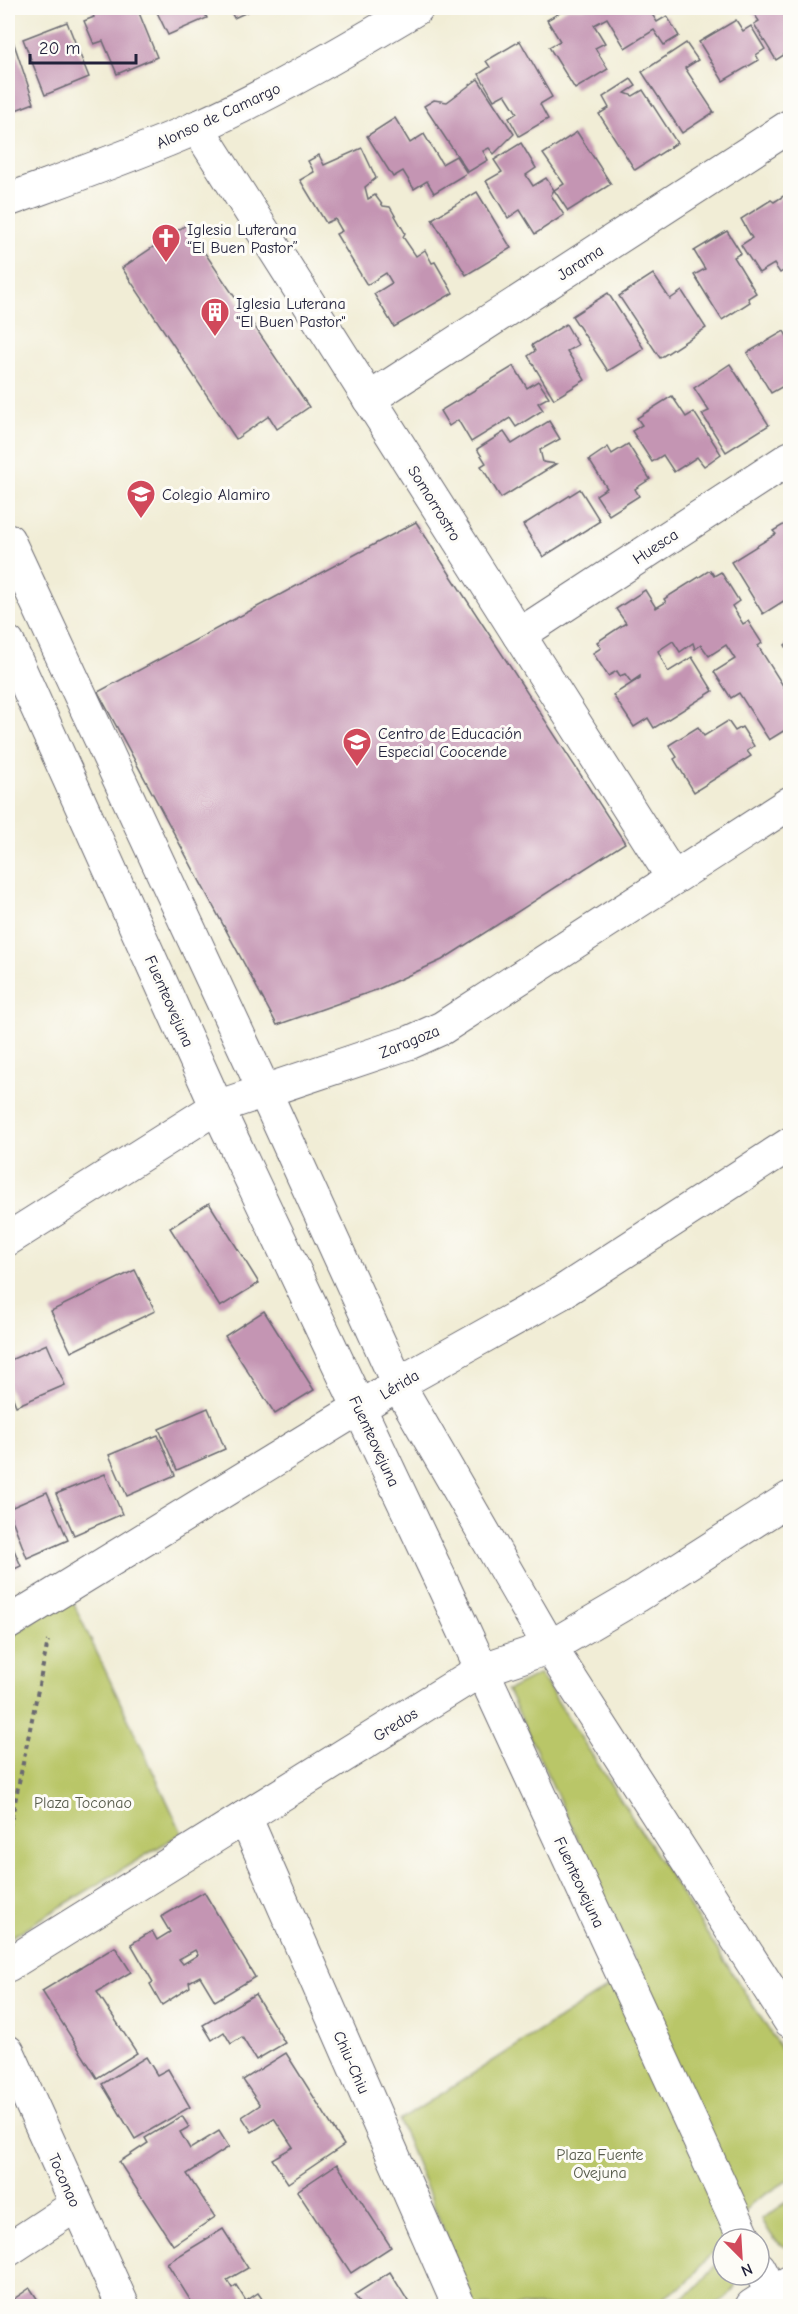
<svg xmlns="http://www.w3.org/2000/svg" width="798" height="2314" viewBox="0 0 798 2314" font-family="'Comic Neue',sans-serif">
	<rect width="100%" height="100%" fill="#fdfcf7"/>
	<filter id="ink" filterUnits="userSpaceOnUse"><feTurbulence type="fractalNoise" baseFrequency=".0167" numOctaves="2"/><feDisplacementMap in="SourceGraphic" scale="12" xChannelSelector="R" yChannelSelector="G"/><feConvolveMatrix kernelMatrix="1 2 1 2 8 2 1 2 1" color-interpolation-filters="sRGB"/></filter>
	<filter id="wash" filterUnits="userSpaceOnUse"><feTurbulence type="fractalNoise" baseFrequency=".008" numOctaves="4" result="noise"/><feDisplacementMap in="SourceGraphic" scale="24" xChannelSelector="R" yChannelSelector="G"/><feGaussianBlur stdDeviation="1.35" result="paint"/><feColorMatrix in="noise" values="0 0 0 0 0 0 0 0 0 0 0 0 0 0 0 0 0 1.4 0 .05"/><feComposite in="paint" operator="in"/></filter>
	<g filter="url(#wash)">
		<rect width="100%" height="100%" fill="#f1edd6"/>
		<!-- green -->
		<g fill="#b9c668" stroke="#6e7452" stroke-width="1.5">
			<polygon points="71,1598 182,1833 8,1939 8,1637"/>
			<polygon points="540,1674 790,2063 790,2179 752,2203 687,2283 650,2306 475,2306 399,2121 638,1968 508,1690"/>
			<path d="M790 2200V2248C775 2245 769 2232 762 2219Z"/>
			<path d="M723 2256V2275H739C729 2312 700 2307 669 2306L696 2289Z"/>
		</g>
		<g id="blocks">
			<!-- building -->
			<g fill="#c495b3" fill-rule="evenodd">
				<polygon points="90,8 137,8 157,57 117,74 103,41 94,44 84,21 94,17"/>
				<polygon points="155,8 202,8 207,18 168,35"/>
				<polygon points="229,8 256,8 234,18"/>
				<polygon points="568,8 648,8 657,22 667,16 679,36 664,45 654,30 625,48 607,18 594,25 605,43 595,48 608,69 575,89 549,47 560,41 547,20"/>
				<polygon points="750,8 790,8 790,51 776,60 754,24 759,21"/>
				<polygon points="736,20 743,31 751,26 765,49 756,55 759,60 723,81 699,42"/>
				<polygon points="67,22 89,77 45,95 23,39"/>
				<polygon points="11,35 34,103 8,113 8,36"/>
				<polygon points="520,41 552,97 540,104 548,119 519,136 509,118 517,113 505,94 494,100 479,74 490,67 486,61"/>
				<polygon points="686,43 698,60 685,68 714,112 682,133 642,72"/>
				<polygon points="478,79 514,134 494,154 489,148 483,151 488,160 468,172 424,106 434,100 447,102"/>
				<polygon points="631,79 636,86 625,93 633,96 643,90 677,143 635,170 599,114 609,108 603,97"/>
				<polygon points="395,118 410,143 424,134 442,164 456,156 467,173 434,193 427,181 414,189 403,171 393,177 367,136"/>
				<polygon points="577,132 611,184 568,211 554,190 564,184 543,154"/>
				<polygon points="521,143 536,168 526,175 533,186 546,178 554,190 551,195 564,215 535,234 520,210 508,218 486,181 502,172 494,160"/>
				<polygon points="362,148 376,178 365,187 368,199 375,195 383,206 390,207 405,233 403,237 416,256 425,250 432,263 435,262 453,293 394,327 374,294 392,283 386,273 367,285 336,234 342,231 335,219 326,223 300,180 314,172 308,161 319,155 324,165"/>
				<polygon points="477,192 511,248 466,275 432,219"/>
				<polygon points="785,195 790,204 790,219 787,221 790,226 790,266 780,273 774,264 759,273 741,245 752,238 741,219 771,200 774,202"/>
				<polygon points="186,225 309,407 277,429 269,416 236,439 122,268"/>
				<polygon points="727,231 741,253 734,257 756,293 748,298 750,302 722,320 694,275 705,269 694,251"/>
				<polygon points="653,274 670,299 682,291 706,328 660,358 619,296"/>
				<polygon points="608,293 644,349 608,371 572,316"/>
				<polygon points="566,324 578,345 567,351 585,380 554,399 528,356 535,351 532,345"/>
				<polygon points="784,331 790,342 790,395 785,385 771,393 747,353"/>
				<polygon points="730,364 769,425 726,452 702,414 709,411 694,388"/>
				<polygon points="514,366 527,388 538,381 549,397 538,403 543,410 516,427 510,418 471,442 458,420 449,426 440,411"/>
				<polygon points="672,396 686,417 694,412 721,454 704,466 697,457 674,472 663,455 652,462 632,431 642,425 637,418"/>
				<polygon points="549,421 560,439 540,450 543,462 556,464 501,498 481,466 486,463 477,449 504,432 512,444"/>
				<polygon points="628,444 650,479 635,489 639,496 609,515 596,495 607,488 589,460 608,447 612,454"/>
				<polygon points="580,489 600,521 543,557 523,525"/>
				<polygon points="790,521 790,597 763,614 731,562 776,534 773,531"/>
				<polygon points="416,522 625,843 442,960 376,990 277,1025 98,692"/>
				<polygon points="710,570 714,576 721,572 739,601 732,606 743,624 748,621 762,643 758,646 787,692 790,690 790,727 769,740 739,693 731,698 714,672 735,659 726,645 709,656 701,645 695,649 693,643 680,652 673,641 658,651 668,672 692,657 713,691 654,728 648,718 634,727 613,695 640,678 640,676 631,682 625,674 620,676 617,671 608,676 593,653 601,648 597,642 626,623 616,609 645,590 656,608 666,602 664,599"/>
				<polygon points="790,641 790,654 785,645"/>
				<polygon points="728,721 735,731 742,727 754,746 747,751 751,756 694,792 674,759 677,757 669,745 698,727 704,736"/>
				<polygon points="209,1203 259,1283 220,1307 170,1228"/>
				<polygon points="135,1270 155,1311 71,1352 51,1311"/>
				<polygon points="264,1311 314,1390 275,1414 225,1336"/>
				<polygon points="47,1344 65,1385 16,1406 8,1385 8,1361"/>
				<polygon points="208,1408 225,1449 177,1470 159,1429"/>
				<polygon points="158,1435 175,1475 127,1496 109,1455"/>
				<polygon points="105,1474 122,1514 74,1535 56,1494"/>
				<polygon points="47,1492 68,1540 27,1558 8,1509"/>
				<polygon points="8,1536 21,1566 8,1572"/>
				<path d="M204 1892 255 1977 215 2001 200 1976 189 1982 190 1987 162 2005 150 1984 153 1982 131 1944 152 1931 157 1940 170 1932 161 1917ZM195 1950 198 1955 183 1964 179 1959Z"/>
				<polygon points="115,1947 131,1972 97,1992 137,2053 97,2078 42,1991"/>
				<polygon points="255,1994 285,2043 256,2060 242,2037 231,2044 224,2032 212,2040 203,2025"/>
				<polygon points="286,2053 344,2145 288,2183 272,2159 293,2147 274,2118 252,2132 242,2117 260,2105 243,2080"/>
				<polygon points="146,2057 157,2075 168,2069 190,2107 135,2139 102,2084"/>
				<polygon points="182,2116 189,2127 180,2132 190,2149 219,2131 229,2147 187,2174 215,2217 173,2245 119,2162 148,2143 145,2138"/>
				<polygon points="337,2164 391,2247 351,2273 297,2191"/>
				<polygon points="223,2229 248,2268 227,2280 232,2288 236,2285 246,2301 258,2293 267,2306 194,2306 167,2263"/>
				<polygon points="390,2272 411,2306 362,2306 354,2295"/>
				<polygon points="30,2288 42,2306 8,2306 8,2303"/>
			</g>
		</g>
	</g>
	<g filter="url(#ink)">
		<use href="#blocks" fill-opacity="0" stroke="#6a6971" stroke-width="1.5"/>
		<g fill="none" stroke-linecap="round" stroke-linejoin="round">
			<!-- street casing -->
			<g stroke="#6a6971" stroke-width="35">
				<g id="street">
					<polyline points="197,127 673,878"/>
					<polyline points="369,399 790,126"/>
					<polyline points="8,540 264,1090 398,1384 550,1647 790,2021"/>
					<polyline points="519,635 790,458"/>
					<polyline points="8,643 217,1107 442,1583 745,2239"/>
					<polyline points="8,1239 217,1107 411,1042 442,1028 790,803"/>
					<polyline points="8,1623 398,1384 559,1294 790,1144"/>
					<polyline points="245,1817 459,2306"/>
					<polyline points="8,1965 481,1670 550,1647 637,1596 790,1498"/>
					<polyline points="8,2052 123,2306"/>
					<polyline points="8,2250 76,2205"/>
					<polyline points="759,2268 779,2306"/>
				</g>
			</g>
			<!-- secondary casing -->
			<g stroke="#6a6971" stroke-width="35">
				<path id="secondary" d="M8 200C71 177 134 155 196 128 273 93 345 51 417 8"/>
			</g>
			<!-- primary casing -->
			<g stroke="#6a6971" stroke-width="35">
				<polyline id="primary" points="752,2306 790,2282"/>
			</g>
			<!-- path -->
			<polyline stroke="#6a6971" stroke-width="4" stroke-dasharray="4.5 4.5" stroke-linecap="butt" points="8,1836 48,1641"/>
			<!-- street -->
			<use href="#street" stroke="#fff" stroke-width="33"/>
			<!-- secondary -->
			<use href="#secondary" stroke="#fff" stroke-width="33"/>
			<!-- primary -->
			<use href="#primary" stroke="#fff" stroke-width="33"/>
		</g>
	</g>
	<!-- icons -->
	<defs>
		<g id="church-pin" transform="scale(1.5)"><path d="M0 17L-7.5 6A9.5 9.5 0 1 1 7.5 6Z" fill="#d1495b" stroke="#fdfcf7"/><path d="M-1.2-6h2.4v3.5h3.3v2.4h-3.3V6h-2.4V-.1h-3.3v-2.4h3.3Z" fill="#fff"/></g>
		<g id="building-pin" transform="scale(1.5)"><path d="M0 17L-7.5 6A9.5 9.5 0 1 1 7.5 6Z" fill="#d1495b" stroke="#fdfcf7"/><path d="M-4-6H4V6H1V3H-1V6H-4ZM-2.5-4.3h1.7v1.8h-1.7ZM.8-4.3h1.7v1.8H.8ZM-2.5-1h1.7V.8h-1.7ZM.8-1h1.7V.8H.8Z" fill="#fff"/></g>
		<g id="school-pin" transform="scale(1.5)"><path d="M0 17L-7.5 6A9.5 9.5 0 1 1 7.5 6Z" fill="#d1495b" stroke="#fdfcf7"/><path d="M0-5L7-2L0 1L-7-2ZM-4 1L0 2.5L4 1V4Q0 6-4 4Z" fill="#fff"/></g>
	</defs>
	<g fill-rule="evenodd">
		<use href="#church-pin" x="166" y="238"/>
		<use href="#building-pin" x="215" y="312"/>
		<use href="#school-pin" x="141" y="494"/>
		<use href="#school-pin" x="357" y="742"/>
	</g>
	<g text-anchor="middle" stroke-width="6" stroke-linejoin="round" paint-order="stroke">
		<!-- street labels -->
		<g font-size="16" fill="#22223b" stroke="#fdfcf7">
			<text transform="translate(218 115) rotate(-25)" y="6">Alonso de Camargo</text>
			<text transform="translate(580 262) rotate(-33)" y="6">Jarama</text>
			<text transform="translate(435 503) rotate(58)" y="6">Somorrostro</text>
			<text transform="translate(655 546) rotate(-33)" y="6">Huesca</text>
			<text transform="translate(170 1001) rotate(66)" y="6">Fuenteovejuna</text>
			<text transform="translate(409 1041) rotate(-22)" y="6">Zaragoza</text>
			<text transform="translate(399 1384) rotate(-31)" y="6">Lérida</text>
			<text transform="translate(375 1441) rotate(65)" y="6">Fuenteovejuna</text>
			<text transform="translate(395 1724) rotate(-32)" y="6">Gredos</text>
			<text transform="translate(580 1882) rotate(65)" y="6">Fuenteovejuna</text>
			<text transform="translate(352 2062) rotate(66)" y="6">Chiu-Chiu</text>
			<text transform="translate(65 2180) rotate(66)" y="6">Toconao</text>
		</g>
		<!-- poi labels -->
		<g font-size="16" fill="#22223b" stroke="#fdfcf7" text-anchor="start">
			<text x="187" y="235">Iglesia Luterana<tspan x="187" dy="18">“El Buen Pastor”</tspan></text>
			<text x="236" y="309">Iglesia Luterana<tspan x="236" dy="18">"El Buen Pastor"</tspan></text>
			<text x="162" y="500">Colegio Alamiro</text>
			<text x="378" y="739">Centro de Educación<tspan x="378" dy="18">Especial Coocende</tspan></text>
		</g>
		<!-- park labels -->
		<g font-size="16" fill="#575b4b" stroke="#fdfcf7">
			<text x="83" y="1808">Plaza Toconao</text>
			<text x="600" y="2160">Plaza Fuente<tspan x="600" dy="18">Ovejuna</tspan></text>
		</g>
	</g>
	<!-- margin -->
	<rect width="798" height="2314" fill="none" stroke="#fdfcf7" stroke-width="30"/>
	<!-- north arrow -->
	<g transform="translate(741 2257) rotate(156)"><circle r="28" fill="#fdfcf7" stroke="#a5a5ac" stroke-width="1.5"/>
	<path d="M0-4.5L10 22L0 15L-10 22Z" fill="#d1495b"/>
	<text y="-9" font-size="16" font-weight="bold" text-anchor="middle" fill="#22223b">N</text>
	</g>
	<!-- scale -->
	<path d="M30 54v9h106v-9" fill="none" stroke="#22223b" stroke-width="3"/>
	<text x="39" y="54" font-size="18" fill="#22223b" stroke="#fdfcf7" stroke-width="4.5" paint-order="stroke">20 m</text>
</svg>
